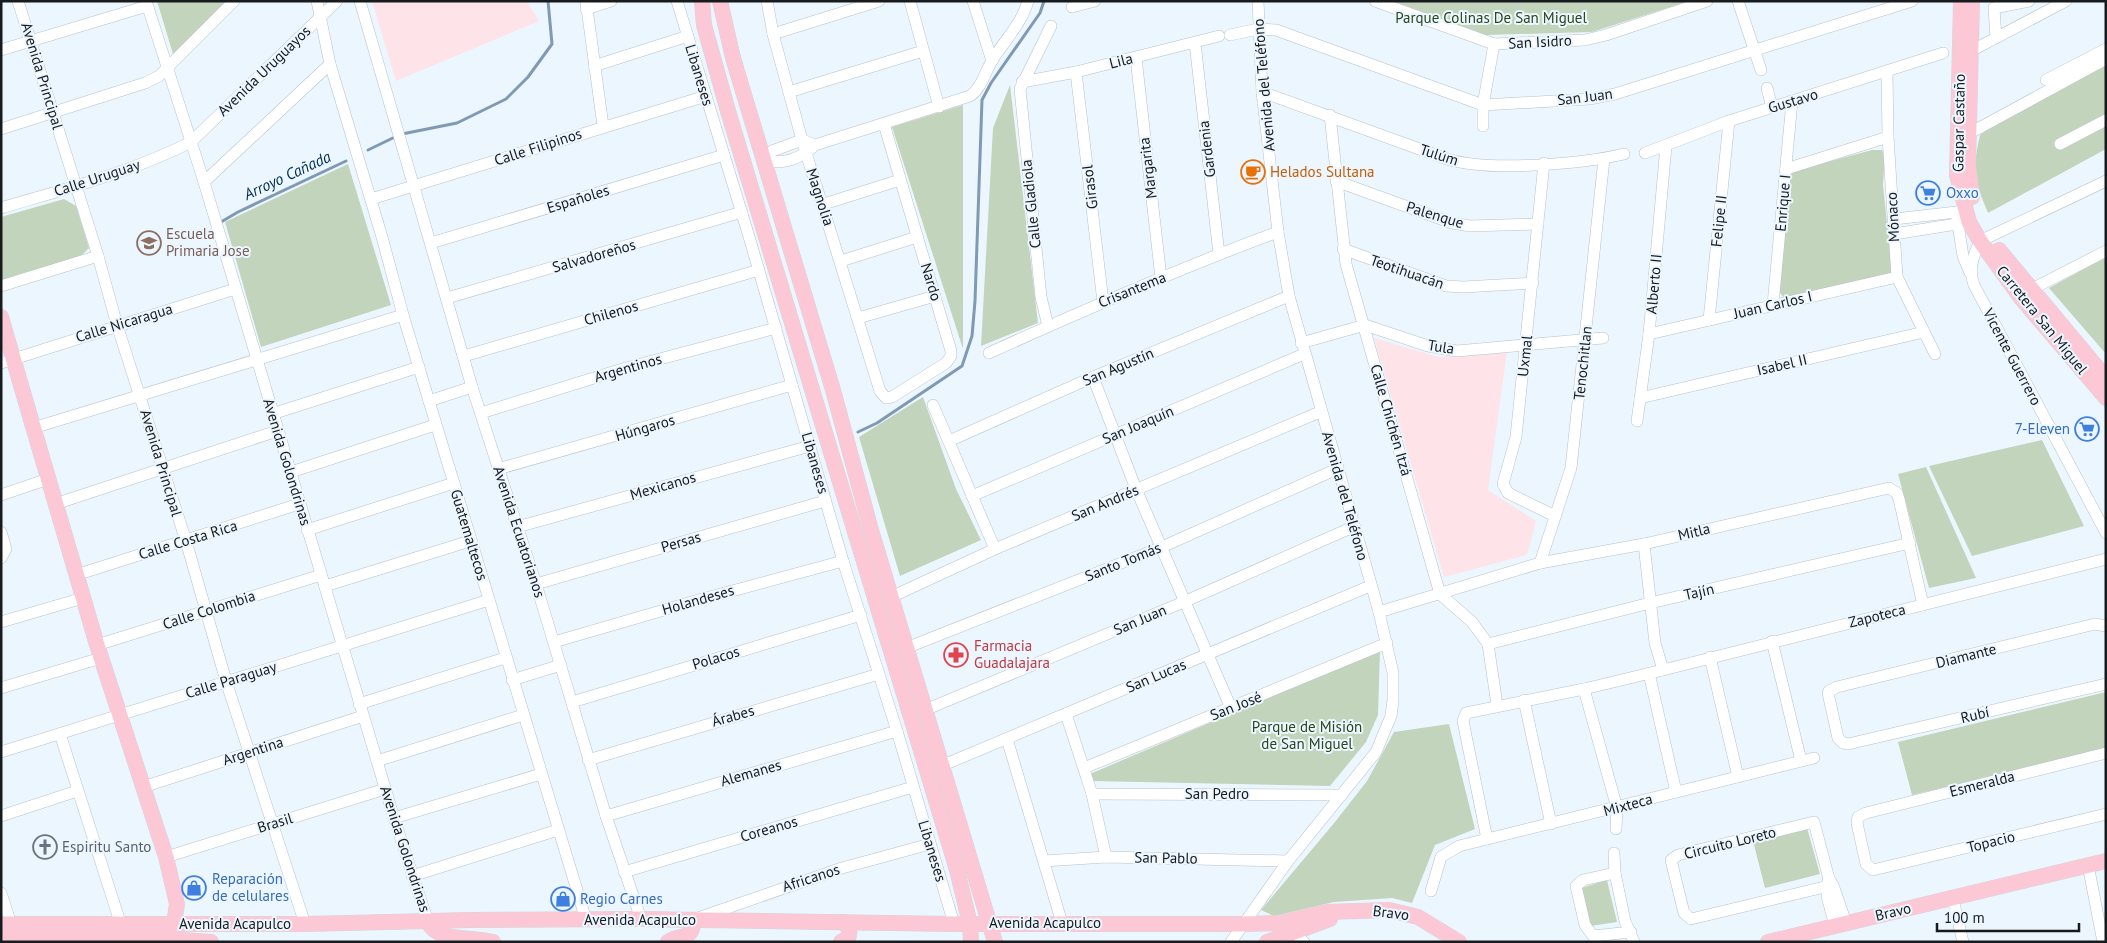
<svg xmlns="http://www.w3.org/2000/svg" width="2107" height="943" viewBox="0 0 2107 943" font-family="'PT Sans',sans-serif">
	<rect width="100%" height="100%" fill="#ecf6ff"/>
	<!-- education -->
	<g fill="#fee3e8">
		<polygon points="372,1 527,1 539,21 396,81"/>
		<polygon points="1374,338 1438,357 1507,351 1488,490 1536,521 1527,555 1444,577"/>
	</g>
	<!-- green -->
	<g fill="#c3d4bc">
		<polygon points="157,1 229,1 189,45 173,54"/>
		<polygon points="1392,1 1689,1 1592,32 1486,35"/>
		<path d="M2106 61V149L1988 213C1974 180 1972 170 1980 135L2027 102Z"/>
		<polygon points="1010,85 1038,323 981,346 993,128"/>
		<polygon points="963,105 963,349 892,127"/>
		<polygon points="1872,150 1882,150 1885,155 1883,185 1892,272 1886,277 1785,300 1779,291 1790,176 1794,171"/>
		<polygon points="348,164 391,305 261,347 225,222"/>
		<polygon points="64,199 76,206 89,248 79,258 5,281 1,279 1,217"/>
		<polygon points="2106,257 2106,354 2049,288"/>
		<polygon points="923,397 956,489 981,540 900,576 859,437"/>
		<polygon points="2042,440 2084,526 1972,556 1929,466"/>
		<polygon points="1926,467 1976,578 1929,588 1898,474"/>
		<polygon points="1380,650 1378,715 1366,742 1330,786 1092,781 1090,774"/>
		<polygon points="2106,692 2106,749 1912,795 1898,742"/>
		<polygon points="1449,724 1475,829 1435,845 1412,903 1392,898 1334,902 1274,916 1261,910 1335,822 1367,781 1394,732"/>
		<polygon points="1807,828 1820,874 1765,888 1753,841"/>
		<polygon points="1607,880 1617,922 1590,926 1581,888"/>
	</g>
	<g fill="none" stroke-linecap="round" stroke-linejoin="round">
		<!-- stream -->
		<g stroke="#809ab4" stroke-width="3">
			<polyline points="402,134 457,123 506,99 528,77 552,44 548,1"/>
			<polyline points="368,150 397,136"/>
			<polyline points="221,222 238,212 346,161"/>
			<polyline points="858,432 877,423 962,366 972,336 975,301 982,100 991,83 1040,13 1044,1"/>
		</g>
		<!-- minor casing -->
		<g stroke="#b8c1ca" stroke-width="12">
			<g id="minor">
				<polyline points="18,1 98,256 117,325 186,541 226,681 305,924"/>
				<polyline points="146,1 204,182 394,818 428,922"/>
				<polyline points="317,1 330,64 382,237 403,315 586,920"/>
				<polyline points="360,1 472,387 536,584 606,816 641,919"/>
				<polyline points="586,1 603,126"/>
				<polyline points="677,1 750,240 843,561 897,731 954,924"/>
				<polyline points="767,1 773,34 802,140 880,391 886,398 892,397 946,363 951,356 951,351 884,124"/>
				<polyline points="910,1 939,107"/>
				<polyline points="973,1 992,61"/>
				<polyline points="1375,1 1494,44 1585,40 1606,35 1707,1"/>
				<polyline points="1738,1 1761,70"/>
				<polyline points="1072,7 1095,1"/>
				<polyline points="586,9 611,1"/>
				<polyline points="773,34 879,1"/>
				<polyline points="1230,35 1258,29 1276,30 1483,105 1589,99 1615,94 1912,1"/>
				<polyline points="1996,38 1994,8 2029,1"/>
				<polyline points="1195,43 1219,254"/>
				<polyline points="1,50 147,6"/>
				<polyline points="1971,51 2066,1"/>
				<polyline points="1136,58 1161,278"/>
				<polyline points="594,66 688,36"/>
				<polyline points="1076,72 1103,302"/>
				<polyline points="1887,72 1888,137 1897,277 1935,354"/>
				<polyline points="2046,80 2106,49"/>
				<polyline points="1022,82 1076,72 1219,36"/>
				<polyline points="1767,88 1772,107"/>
				<polyline points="789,92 923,51"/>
				<path d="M1262 92 1447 159C1489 172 1581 164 1624 154"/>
				<polyline points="1330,115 1346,264 1440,594 1472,622 1488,644 1497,705"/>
				<polyline points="1483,126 1483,105 1494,44"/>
				<polyline points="1,129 145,83 159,76 234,1"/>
				<polyline points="1970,133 2106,59"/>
				<polyline points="2060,144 2106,120"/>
				<path d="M815 145 802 140 772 151 763 159C781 166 801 159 815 145L970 96C982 88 985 71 993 59 1005 40 1022 23 1028 1"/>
				<polyline points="1645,153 1729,121 1943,53"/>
				<polyline points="1544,163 1516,437 1503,484 1508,493 1555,516"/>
				<polyline points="1786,169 1888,137"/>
				<polyline points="1336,181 1452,223 1470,226 1538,224"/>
				<path d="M2106 181 1980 241C1973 257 1968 269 1974 285L2106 533"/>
				<polyline points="204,182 330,64"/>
				<polyline points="371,199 706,96"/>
				<polyline points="824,204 900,180"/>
				<path d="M1 208C65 189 132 172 191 142L337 1"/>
				<polyline points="1957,218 1963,256 1970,273"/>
				<polyline points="1894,219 1966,211"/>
				<polyline points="1894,234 1969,222"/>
				<polyline points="431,243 724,155"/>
				<polyline points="1343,249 1446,286 1463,287 1533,283"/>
				<polyline points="841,261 917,237"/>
				<polyline points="1,286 98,256"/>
				<polyline points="2030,290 2106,251"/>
				<polyline points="447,298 742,212"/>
				<polyline points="1773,305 1792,101"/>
				<polyline points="858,318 935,296"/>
				<polyline points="1709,320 1729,121"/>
				<polyline points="1048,326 1041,297 1020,89 1051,26"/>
				<polyline points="1649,334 1897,277"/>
				<polyline points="1301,343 1365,325 1428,346 1457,351 1603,338"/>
				<path d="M989 353C1084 310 1180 268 1278 232"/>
				<polyline points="464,356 759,270"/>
				<polyline points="1,363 235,289"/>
				<polyline points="1093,377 1136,489 1231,708"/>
				<polyline points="1640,398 1924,332"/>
				<polyline points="429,401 472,387"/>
				<polyline points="933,405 995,549"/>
				<polyline points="481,413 626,368 776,328"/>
				<polyline points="272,414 419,367"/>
				<polyline points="1637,421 1649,334 1666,146"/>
				<polyline points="33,428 403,315"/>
				<polyline points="949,441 1093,377 1289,296"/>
				<polyline points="498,469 792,385"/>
				<polyline points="291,472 435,425"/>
				<polyline points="1,495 48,479"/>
				<polyline points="972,496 1304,354"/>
				<polyline points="55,504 277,431"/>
				<polyline points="517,527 810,446"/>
				<polyline points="307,530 454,483"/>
				<polyline points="1,532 6,549 1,558"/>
				<polyline points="1644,544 1655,643 1663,670"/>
				<polyline points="1540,563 1571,468 1604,159"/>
				<polyline points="76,575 299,504"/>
				<polyline points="536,584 825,501"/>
				<polyline points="325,586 470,541"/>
				<polyline points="891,597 995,549 1320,412"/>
				<polyline points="1379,612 1540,563 1644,544 1889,488 1897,493 1899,499 1923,605"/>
				<polyline points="1,622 83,598"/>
				<polyline points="2106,626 2095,624 1837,687 1829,691 1828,693 1838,738 1843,743 1848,744 2106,684"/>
				<polyline points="1772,641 1801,761"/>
				<polyline points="554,642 695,601 843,561"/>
				<polyline points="1488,644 1650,603 1910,543"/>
				<polyline points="97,645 321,575"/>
				<polyline points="906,648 1162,547 1337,469"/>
				<polyline points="1710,657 1738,777"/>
				<polyline points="1649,673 1676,792"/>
				<polyline points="512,680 561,665"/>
				<polyline points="1,688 101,658"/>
				<polyline points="1584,689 1617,808 1616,829"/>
				<polyline points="1524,700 1551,824"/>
				<polyline points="572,702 861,615"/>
				<polyline points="359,704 505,658"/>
				<polyline points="925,710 1186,601 1353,527"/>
				<polyline points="1066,714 1092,794 1106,857"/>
				<polyline points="60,734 121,925"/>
				<polyline points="1007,739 1062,923"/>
				<polyline points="1,752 489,600"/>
				<polyline points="2106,753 1866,813 1858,817 1857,823 1866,864 1873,870 2106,814"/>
				<polyline points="588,760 879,674"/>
				<polyline points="377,761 523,715"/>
				<polyline points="941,766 1370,586"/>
				<polyline points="1084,768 1387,643"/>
				<polyline points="143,787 363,716"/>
				<polyline points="1092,794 1342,795"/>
				<polyline points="1,816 77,791"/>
				<polyline points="606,816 897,731"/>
				<polyline points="394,818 541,774"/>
				<polyline points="1487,839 1463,721 1466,713 1584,689 1663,670 2106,559"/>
				<polyline points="1614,853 1615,873 1625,921 1634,942"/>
				<polyline points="166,857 385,789"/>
				<polyline points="1044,861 1106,857 1288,861"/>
				<polyline points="2088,865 2103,942"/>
				<polyline points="624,872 913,787"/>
				<polyline points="1615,873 1583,880 1576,886 1585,925 1593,936 1631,932"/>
				<polyline points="412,876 558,830"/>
				<polyline points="1828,881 1827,896 1835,926"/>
				<polyline points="1833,885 1691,919 1684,913 1671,860 1678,855 1814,822 1829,879 1833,885 1846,923"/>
				<polyline points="1431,891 1441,857 1459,846 1814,758"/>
				<polyline points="1,893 11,924"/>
				<polyline points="1953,899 1963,942"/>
				<polyline points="698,918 842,868 930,844"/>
				<polyline points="1288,929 1304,942"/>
				<polyline points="1231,942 1288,861 1376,752 1391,716 1393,700 1393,673 1379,612 1289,296 1278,232 1262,92 1258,1"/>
			</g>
		</g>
		<!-- major casing -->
		<g stroke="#d5d6d6" stroke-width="16">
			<g id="major">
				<polyline points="702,1 704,25 728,111 957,870 970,924 971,942"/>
				<polyline points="720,1 733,58 833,390 871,530 995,942"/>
				<polyline points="1961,1 1957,175 1969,222 1980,241 2021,298 2106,398"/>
				<polyline points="1972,197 1968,165 1972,1"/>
				<polyline points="1999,250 2106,378"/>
				<polyline points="1,317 97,645 166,857 177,904 174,924 168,939"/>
				<path d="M428 922C438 943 473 936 493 942"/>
				<polyline points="1,924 305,924 470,920 641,919 954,924 1242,924 1279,923 1326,912 1389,910 1418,917 1459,942"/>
				<polyline points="1,938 168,939 211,942"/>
				<path d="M668 942C682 932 691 943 694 920"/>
				<path d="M841 942 848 938C851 931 849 927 843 922"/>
				<polyline points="1267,942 1330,919"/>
				<polyline points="1768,942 2106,861"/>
			</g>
		</g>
		<!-- minor -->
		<use href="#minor" stroke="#fff" stroke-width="11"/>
		<!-- major -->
		<use href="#major" stroke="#fcc8d6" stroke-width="15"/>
	</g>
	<!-- icons -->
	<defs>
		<g id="cafe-ring" transform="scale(1.25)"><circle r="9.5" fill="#ecf6ff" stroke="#e8710a" stroke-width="1.5"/><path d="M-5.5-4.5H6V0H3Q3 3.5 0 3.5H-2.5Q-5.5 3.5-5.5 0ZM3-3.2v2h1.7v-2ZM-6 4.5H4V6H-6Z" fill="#e8710a"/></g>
		<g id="supermarket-ring" transform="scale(1.25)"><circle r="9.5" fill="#ecf6ff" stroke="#3f7fe0" stroke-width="1.5"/><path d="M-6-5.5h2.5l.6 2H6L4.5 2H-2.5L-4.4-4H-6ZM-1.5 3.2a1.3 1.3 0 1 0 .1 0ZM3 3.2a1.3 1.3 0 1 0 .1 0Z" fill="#3f7fe0"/></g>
		<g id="school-ring" transform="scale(1.25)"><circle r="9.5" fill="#ecf6ff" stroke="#8d6e63" stroke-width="1.5"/><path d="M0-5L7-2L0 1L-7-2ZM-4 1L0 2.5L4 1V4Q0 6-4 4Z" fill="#8d6e63"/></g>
		<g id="pharmacy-ring" transform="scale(1.25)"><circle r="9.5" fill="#ecf6ff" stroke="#e0444e" stroke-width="1.5"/><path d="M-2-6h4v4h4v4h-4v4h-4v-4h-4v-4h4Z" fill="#e0444e"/></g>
		<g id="church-ring" transform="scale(1.25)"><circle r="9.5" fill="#ecf6ff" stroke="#6b7280" stroke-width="1.5"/><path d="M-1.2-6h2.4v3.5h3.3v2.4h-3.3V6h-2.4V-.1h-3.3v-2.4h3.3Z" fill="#6b7280"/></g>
		<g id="shop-ring" transform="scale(1.25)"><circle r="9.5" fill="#ecf6ff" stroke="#3f7fe0" stroke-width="1.5"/><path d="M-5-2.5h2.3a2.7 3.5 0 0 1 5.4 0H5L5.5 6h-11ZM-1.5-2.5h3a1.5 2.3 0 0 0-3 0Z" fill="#3f7fe0"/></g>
	</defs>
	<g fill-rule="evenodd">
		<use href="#cafe-ring" x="1253" y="172"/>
		<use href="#supermarket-ring" x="1928" y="193"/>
		<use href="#school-ring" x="149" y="243"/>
		<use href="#supermarket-ring" x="2087" y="429"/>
		<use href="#pharmacy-ring" x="956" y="655"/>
		<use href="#church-ring" x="45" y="847"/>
		<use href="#shop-ring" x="194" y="888"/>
		<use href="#shop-ring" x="563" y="899"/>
	</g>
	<g text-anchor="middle" stroke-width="4" stroke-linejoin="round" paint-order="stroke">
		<!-- park labels -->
		<g font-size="15" fill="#28461a" stroke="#ecf6ff">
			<text x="1491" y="23">Parque Colinas De San Miguel</text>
			<text x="1307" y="732">Parque de Misión<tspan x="1307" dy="17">de San Miguel</tspan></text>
		</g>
		<!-- street labels -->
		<g font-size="15" fill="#181b1e" stroke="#ecf6ff">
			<text transform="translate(1540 42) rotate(-3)" y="5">San Isidro</text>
			<text transform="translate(1121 61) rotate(-14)" y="5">Lila</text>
			<text transform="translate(264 71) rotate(-44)" y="5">Avenida Uruguayos</text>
			<text transform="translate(699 75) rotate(73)" y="5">Libaneses</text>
			<text transform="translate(42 76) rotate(73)" y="5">Avenida Principal</text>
			<text transform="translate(1264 85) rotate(-95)" y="5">Avenida del Teléfono</text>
			<text transform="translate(1585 97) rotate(-7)" y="5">San Juan</text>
			<text transform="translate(1793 101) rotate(-17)" y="5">Gustavo</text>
			<text transform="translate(1959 123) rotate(-89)" y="5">Gaspar Castaño</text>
			<text transform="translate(538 147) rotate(-18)" y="5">Calle Filipinos</text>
			<text transform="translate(1207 149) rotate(-97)" y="5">Gardenia</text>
			<text transform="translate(1439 155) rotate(18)" y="5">Tulúm</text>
			<text transform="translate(1148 168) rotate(-97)" y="5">Margarita</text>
			<text transform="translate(97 178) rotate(-18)" y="5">Calle Uruguay</text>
			<text transform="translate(1090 187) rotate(-97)" y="5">Girasol</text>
			<text transform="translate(820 197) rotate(72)" y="5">Magnolia</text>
			<text transform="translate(578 199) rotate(-17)" y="5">Españoles</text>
			<text transform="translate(1783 203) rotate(-85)" y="5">Enrique I</text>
			<text transform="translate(1031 204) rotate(-96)" y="5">Calle Gladiola</text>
			<text transform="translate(1435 215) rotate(17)" y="5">Palenque</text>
			<text transform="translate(1893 217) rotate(-93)" y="5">Mónaco</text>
			<text transform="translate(1719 221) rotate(-84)" y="5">Felipe II</text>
			<text transform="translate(594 256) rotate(-16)" y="5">Salvadoreños</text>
			<text transform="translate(1407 272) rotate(19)" y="5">Teotihuacán</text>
			<text transform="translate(931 282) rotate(73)" y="5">Nardo</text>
			<text transform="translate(1654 284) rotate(-85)" y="5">Alberto II</text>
			<text transform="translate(1132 290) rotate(-22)" y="5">Crisantema</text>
			<text transform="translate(1773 305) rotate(-13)" y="5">Juan Carlos I</text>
			<text transform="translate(611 313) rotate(-16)" y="5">Chilenos</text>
			<text transform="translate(2042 320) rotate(51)" y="5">Carretera San Miguel</text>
			<text transform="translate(124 323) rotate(-17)" y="5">Calle Nicaragua</text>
			<text transform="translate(1441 347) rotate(9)" y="5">Tula</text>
			<text transform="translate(1525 356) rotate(-84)" y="5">Uxmal</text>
			<text transform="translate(2012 357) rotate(62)" y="5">Vicente Guerrero</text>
			<text transform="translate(1583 363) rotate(-84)" y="5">Tenochitlan</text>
			<text transform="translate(1782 365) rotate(-13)" y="5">Isabel II</text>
			<text transform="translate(1118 367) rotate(-23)" y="5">San Agustín</text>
			<text transform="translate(628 368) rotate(-16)" y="5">Argentinos</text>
			<text transform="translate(1391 420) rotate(74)" y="5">Calle Chichén Itzá</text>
			<text transform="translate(1138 425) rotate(-23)" y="5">San Joaquín</text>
			<text transform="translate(645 428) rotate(-16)" y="5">Húngaros</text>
			<text transform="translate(287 462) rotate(73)" y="5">Avenida Golondrinas</text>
			<text transform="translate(161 463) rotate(73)" y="5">Avenida Principal</text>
			<text transform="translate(815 463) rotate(74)" y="5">Libaneses</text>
			<text transform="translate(663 486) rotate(-16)" y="5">Mexicanos</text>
			<text transform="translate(1345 496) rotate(74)" y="5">Avenida del Teléfono</text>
			<text transform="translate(1105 503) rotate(-23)" y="5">San Andrés</text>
			<text transform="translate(519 532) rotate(72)" y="5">Avenida Ecuatorianos</text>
			<text transform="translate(1694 532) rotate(-13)" y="5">Mitla</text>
			<text transform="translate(469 535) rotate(73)" y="5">Guatemaltecos</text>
			<text transform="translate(188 540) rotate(-17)" y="5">Calle Costa Rica</text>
			<text transform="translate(681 542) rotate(-16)" y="5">Persas</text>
			<text transform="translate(1123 562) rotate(-22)" y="5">Santo Tomás</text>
			<text transform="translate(1699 592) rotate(-13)" y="5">Tajín</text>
			<text transform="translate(698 600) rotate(-16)" y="5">Holandeses</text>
			<text transform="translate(209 610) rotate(-18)" y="5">Calle Colombia</text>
			<text transform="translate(1877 616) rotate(-14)" y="5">Zapoteca</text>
			<text transform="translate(1140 620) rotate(-23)" y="5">San Juan</text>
			<text transform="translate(1966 656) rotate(-14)" y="5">Diamante</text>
			<text transform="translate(716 658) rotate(-17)" y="5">Polacos</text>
			<text transform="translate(1156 676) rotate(-23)" y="5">San Lucas</text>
			<text transform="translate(231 680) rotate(-17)" y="5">Calle Paraguay</text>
			<text transform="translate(1236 706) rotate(-22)" y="5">San José</text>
			<text transform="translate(1975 715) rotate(-13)" y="5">Rubí</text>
			<text transform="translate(733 716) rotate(-16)" y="5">Árabes</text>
			<text transform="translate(253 751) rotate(-18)" y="5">Argentina</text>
			<text transform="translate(751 773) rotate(-16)" y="5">Alemanes</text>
			<text transform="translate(1982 784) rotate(-14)" y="5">Esmeralda</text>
			<text x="1217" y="799">San Pedro</text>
			<text transform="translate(1628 805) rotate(-15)" y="5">Mixteca</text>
			<text transform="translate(275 823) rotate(-17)" y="5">Brasil</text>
			<text transform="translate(769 829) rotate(-16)" y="5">Coreanos</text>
			<text transform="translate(1991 842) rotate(-14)" y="5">Topacio</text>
			<text transform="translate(1730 843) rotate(-14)" y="5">Circuito Loreto</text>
			<text transform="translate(405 849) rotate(72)" y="5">Avenida Golondrinas</text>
			<text transform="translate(932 851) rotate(73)" y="5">Libaneses</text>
			<text transform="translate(1166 858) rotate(1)" y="5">San Pablo</text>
			<text transform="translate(811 878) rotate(-18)" y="5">Africanos</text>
			<text transform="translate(1893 912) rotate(-13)" y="5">Bravo</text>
			<text transform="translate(1391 913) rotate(7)" y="5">Bravo</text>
			<text x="640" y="925">Avenida Acapulco</text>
			<text x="1045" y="928">Avenida Acapulco</text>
			<text x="235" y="929">Avenida Acapulco</text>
		</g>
		<!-- food labels -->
		<g font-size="15" fill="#c56008" stroke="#ecf6ff" text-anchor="start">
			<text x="1270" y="177">Helados Sultana</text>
		</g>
		<!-- shop labels -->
		<g font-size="15" fill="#366cbe" stroke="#ecf6ff" text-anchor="start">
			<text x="1946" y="198">Oxxo</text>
			<text x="2070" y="434" text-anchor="end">7-Eleven</text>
			<text x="212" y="884">Reparación<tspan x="212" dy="17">de celulares</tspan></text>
			<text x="580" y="904">Regio Carnes</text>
		</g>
		<!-- education labels -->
		<g font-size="15" fill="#785e54" stroke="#ecf6ff" text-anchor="start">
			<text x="166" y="239">Escuela<tspan x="166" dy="17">Primaria Jose</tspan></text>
		</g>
		<!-- health labels -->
		<g font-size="15" fill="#be3a42" stroke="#ecf6ff" text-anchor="start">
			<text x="974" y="651">Farmacia<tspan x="974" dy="17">Guadalajara</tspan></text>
		</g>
		<!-- worship labels -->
		<g font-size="15" fill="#5b616d" stroke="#ecf6ff" text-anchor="start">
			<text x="62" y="852">Espiritu Santo</text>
		</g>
		<!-- water labels -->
		<g font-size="16" font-style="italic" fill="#032f52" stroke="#ecf6ff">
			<text transform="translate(287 175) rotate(-25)" y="6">Arroyo Cañada</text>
		</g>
	</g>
	<!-- border -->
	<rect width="2107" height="943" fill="none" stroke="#181b1e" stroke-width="5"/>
	<!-- scale -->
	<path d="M1937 923v8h142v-8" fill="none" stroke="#181b1e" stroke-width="2.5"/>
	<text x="1944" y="923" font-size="15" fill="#181b1e" stroke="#ecf6ff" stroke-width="4" paint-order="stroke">100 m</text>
</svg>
